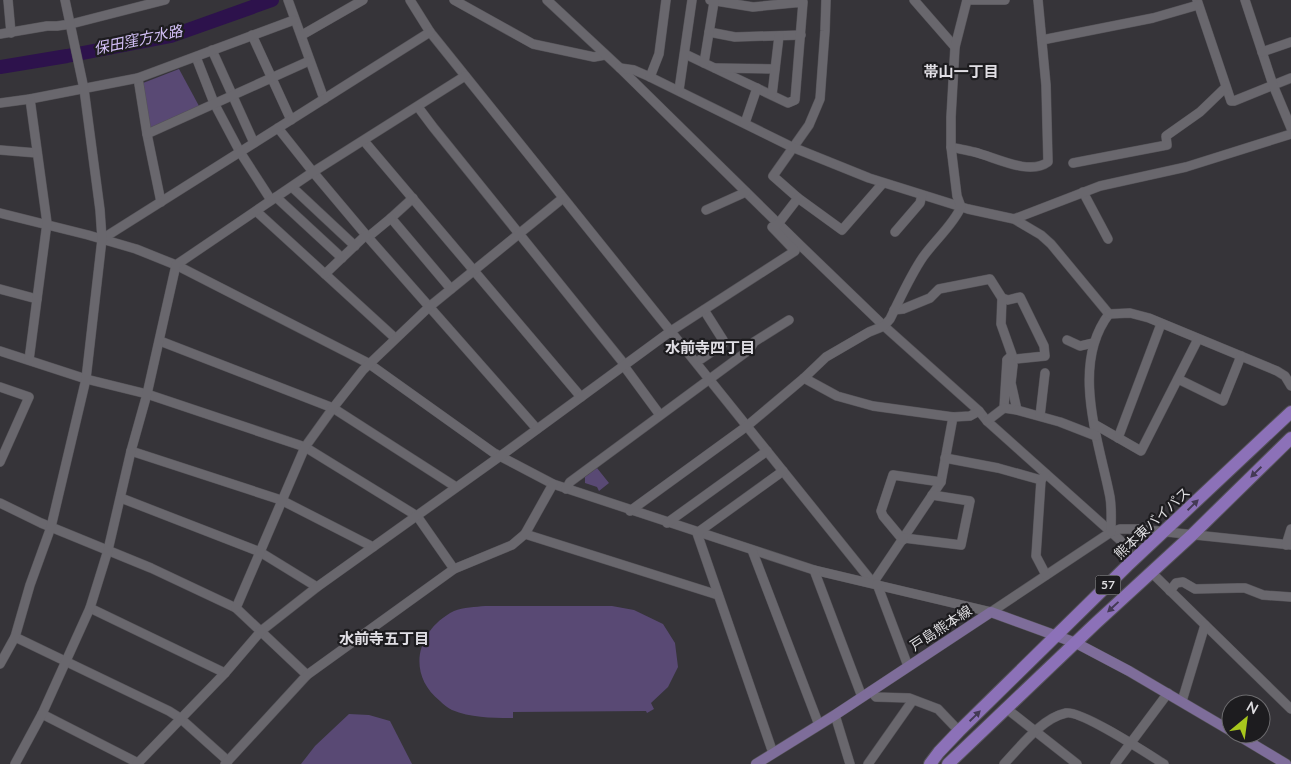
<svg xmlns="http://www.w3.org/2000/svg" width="1291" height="764" viewBox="0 0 1291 764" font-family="Lato,'Noto Sans JP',sans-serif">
	<rect width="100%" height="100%" fill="#363439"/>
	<!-- park -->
	<g fill="#594974">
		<polygon points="179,69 199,106 150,128 143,83"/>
		<polygon points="597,468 609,483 599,491 597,487 585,483 585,477"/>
		<path d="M485 606H612L634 610 663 624 675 643 678 667 668 687 651 703 654 709 647 713 646 711 513 712V718C493 718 471 718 452 710 448 708 443 704 440 701 405 673 418 629 454 611 463 607 476 607 485 606Z"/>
		<polygon points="349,714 369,715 390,721 412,764 301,764 315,746"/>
	</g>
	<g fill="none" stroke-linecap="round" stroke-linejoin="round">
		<!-- river -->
		<polyline stroke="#2d124c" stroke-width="14" points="0,67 67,56 171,36 272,0"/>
		<!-- minor casing -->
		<g stroke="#545257" stroke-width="10">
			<g id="minor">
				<polyline points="8,0 11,33"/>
				<polyline points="288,0 324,99"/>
				<polyline points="410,0 430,32 873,583 941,482 953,417"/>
				<polyline points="454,0 533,44 594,57 605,55"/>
				<path d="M547 0 620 68 801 246 884 326 979 411 987 421 1120 540C1129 548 1130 554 1127 566"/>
				<polyline points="826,0 825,31 820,99 809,125 773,176 798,198 842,230 883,183"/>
				<polyline points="914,0 955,47"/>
				<polyline points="967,0 1005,0"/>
				<polyline points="1197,0 1231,101 1234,101 1291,78"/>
				<polyline points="1245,0 1273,85 1291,128"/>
				<polyline points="709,32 735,37 801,35"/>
				<polyline points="0,34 47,26 57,26 71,24 165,0"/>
				<polyline points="252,35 291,120"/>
				<polyline points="302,35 363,0"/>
				<polyline points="1042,40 1153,18 1198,5"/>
				<polyline points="212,50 254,143"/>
				<polyline points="1262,52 1291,42"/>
				<polyline points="685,54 788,103 795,100 803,2 753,7 710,0"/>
				<polyline points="196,57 214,103 240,152 271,200"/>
				<polyline points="704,63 714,2"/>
				<polyline points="620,68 634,70 650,77 792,147 869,178 968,209 1014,219 1041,235 1051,244 1109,314"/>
				<polyline points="715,68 775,69"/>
				<polyline points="650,77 659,54 666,0"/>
				<polyline points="138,78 147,134 161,202"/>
				<polyline points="679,90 692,0"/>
				<polyline points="772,95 779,36"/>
				<polyline points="0,103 30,99 138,78 294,20"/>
				<polyline points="418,107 433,127 625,365"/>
				<polyline points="745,123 757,88"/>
				<polyline points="278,128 313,172 366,235 537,429"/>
				<polyline points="147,134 309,61"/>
				<polyline points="364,141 581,397"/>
				<path d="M951 147C959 149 967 150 974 152 995 157 1029 176 1048 162L1046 85 1038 0"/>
				<polyline points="0,150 37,153"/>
				<polyline points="1073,163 1167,145 1166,136 1200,112 1226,87"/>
				<polyline points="292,187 355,246"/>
				<polyline points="1083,192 1108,239"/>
				<polyline points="276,197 342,258"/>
				<polyline points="413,198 391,218 451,289"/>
				<polyline points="706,210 746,192"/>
				<polyline points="256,211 395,338"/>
				<polyline points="0,213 88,235 136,249 176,265 368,363 494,453 553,484 814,570 991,612 1111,532 1120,529 1138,529 1291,545"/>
				<polyline points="1014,219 1100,186 1186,167 1291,134"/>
				<polyline points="895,232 920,203 922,195"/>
				<polyline points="368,237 391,218"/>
				<polyline points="102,239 430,32"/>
				<polyline points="325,274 366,235"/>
				<polyline points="0,289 37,299"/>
				<polyline points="1002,298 1008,300 1020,297 1044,346 1045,356 1007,360"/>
				<polyline points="894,310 903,309 930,298 939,289 990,279 1002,298 1001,324 1012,355 1007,360 1004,408 1017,410 1011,383 1013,365"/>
				<path d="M1109 314C1070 365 1099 441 1110 497 1112 509 1111 521 1111 532"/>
				<polyline points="1109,314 1130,313 1149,318 1277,371 1285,376 1291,386"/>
				<polyline points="1067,340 1080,346 1093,343"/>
				<polyline points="160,341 333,408 456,487"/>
				<polyline points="0,351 86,379 147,394 305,447 417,516 454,569"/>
				<polyline points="701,359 723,344 723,340 704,310"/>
				<polyline points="29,360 47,223 30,99"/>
				<polyline points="624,366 660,415"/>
				<polyline points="804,378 837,396 873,406 953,417 970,416 979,411"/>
				<polyline points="1178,379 1223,401 1241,356"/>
				<polyline points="0,387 29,397 0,462"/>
				<polyline points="1017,410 1060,422 1096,436"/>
				<polyline points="1040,416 1045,373"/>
				<polyline points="987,421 1004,408"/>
				<polyline points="1094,424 1141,451 1198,339"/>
				<polyline points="1118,438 1161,324"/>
				<polyline points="131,451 281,500 373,547"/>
				<polyline points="945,458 998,468 1041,480"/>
				<polyline points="1046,474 1041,480 1036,556 1046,575"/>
				<polyline points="566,489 570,482 749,350 754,342 789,320"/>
				<polyline points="121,498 260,552 317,587"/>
				<polyline points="0,503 41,523 151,568 236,608 307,675"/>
				<path d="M630 511 747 426 804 378 826 357 869 332 884 326 890 319C900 299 910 276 923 257 935 240 953 225 961 207L957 196 951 147V117L955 47 967 0"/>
				<polyline points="667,523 767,451"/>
				<polyline points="525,534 718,595"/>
				<polyline points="904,538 961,545 970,501 932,495"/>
				<polyline points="903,540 883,516 881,511 893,475 941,482"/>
				<polyline points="1286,545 1291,529"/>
				<polyline points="752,550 819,725"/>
				<polyline points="814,570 862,697"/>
				<polyline points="1151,572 1291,709"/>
				<polyline points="877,584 908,666"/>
				<polyline points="1170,591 1176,583 1183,582 1195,589 1238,588 1245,588 1263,595 1291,597"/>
				<polyline points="90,608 225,673"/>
				<polyline points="236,608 305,447 333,408 363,370 429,307 563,198"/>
				<polyline points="15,637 169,711 180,718 228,761"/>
				<polyline points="0,664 15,637 30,585 51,527 86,379 102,239 100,210 84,89 65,0"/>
				<polyline points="871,691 876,697 909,698 938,709 959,731"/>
				<polyline points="1182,701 1205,625"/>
				<polyline points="1007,709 1077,764"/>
				<polyline points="42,714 138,763"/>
				<polyline points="835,715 850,764"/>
				<polyline points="773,753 697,533 783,471"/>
				<polyline points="15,764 42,714 90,608 108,550 131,451 147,394 176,265 313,172 465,76"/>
				<polyline points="137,764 225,673 261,631 317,587 506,452 671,331 795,251 772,227 778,224 798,198"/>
				<polyline points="225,764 307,675 454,569 512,545 525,534 553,484"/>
				<polyline points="868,764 913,700"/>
				<path d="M1004 764C1020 747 1042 718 1066 713 1081 710 1148 754 1164 764"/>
				<polyline points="1115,764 1168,693"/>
			</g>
		</g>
		<!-- major casing -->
		<g stroke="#545257" stroke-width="11">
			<g id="major">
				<polyline points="1236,734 1286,764"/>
				<polyline points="756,764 835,715 991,612 1076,643 1129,671 1231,731"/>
			</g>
		</g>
		<!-- highway casing -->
		<g stroke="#545257" stroke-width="14">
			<g id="highway">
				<polyline points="930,764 939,752 959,731 1127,566 1291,412"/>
				<polyline points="948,764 1096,623 1192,535 1291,438"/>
			</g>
		</g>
		<!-- minor -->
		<use href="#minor" stroke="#69676d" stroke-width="9"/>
		<!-- major -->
		<use href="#major" stroke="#7e6d9a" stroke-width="10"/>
		<!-- highway -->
		<use href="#highway" stroke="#8c71b8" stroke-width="12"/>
	</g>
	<!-- one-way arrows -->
	<defs><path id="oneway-solid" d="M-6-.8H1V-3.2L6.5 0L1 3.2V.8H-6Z" transform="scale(1.25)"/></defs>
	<g fill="#443a55">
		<use href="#oneway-solid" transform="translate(1256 472) rotate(136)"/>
		<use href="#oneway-solid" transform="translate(1193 505) rotate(-44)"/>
		<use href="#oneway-solid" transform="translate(1113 607) rotate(137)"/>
		<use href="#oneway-solid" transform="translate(975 716) rotate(-44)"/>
	</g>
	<g text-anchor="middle" stroke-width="4.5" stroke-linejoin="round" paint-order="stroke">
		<!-- shield labels -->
		<rect fill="#1d1c1f" stroke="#a5a4a7" stroke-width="1" x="1095.5" y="575.5" width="25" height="19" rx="4"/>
		<g font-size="12" font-weight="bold" fill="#dfdee1">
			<text x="1108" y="589">57</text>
		</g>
		<!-- street labels -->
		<g font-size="14" fill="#dfdee1" stroke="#1d1c1f">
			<text transform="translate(1152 523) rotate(-43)" y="5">熊本東バイパス</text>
			<text transform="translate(941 628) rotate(-33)" y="5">戸島熊本線</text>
		</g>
		<!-- water labels -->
		<g font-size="15" font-style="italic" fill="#d2bff6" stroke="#1d1c1f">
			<text transform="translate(138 40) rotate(-12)" y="5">保田窪方水路</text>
		</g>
		<!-- neighbourhood labels -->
		<g font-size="15" font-weight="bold" fill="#e0dee4" stroke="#1d1c1f">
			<text x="961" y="77">帯山一丁目</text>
			<text x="710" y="353">水前寺四丁目</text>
			<text x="384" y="644">水前寺五丁目</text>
		</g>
	</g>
	<!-- north arrow -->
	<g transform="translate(1246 719) rotate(29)"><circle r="24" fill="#1d1c1f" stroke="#6b6a6d"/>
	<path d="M0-4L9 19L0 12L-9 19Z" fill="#a8c71d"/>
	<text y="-8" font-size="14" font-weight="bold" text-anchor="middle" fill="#dfdee1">N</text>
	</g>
</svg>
